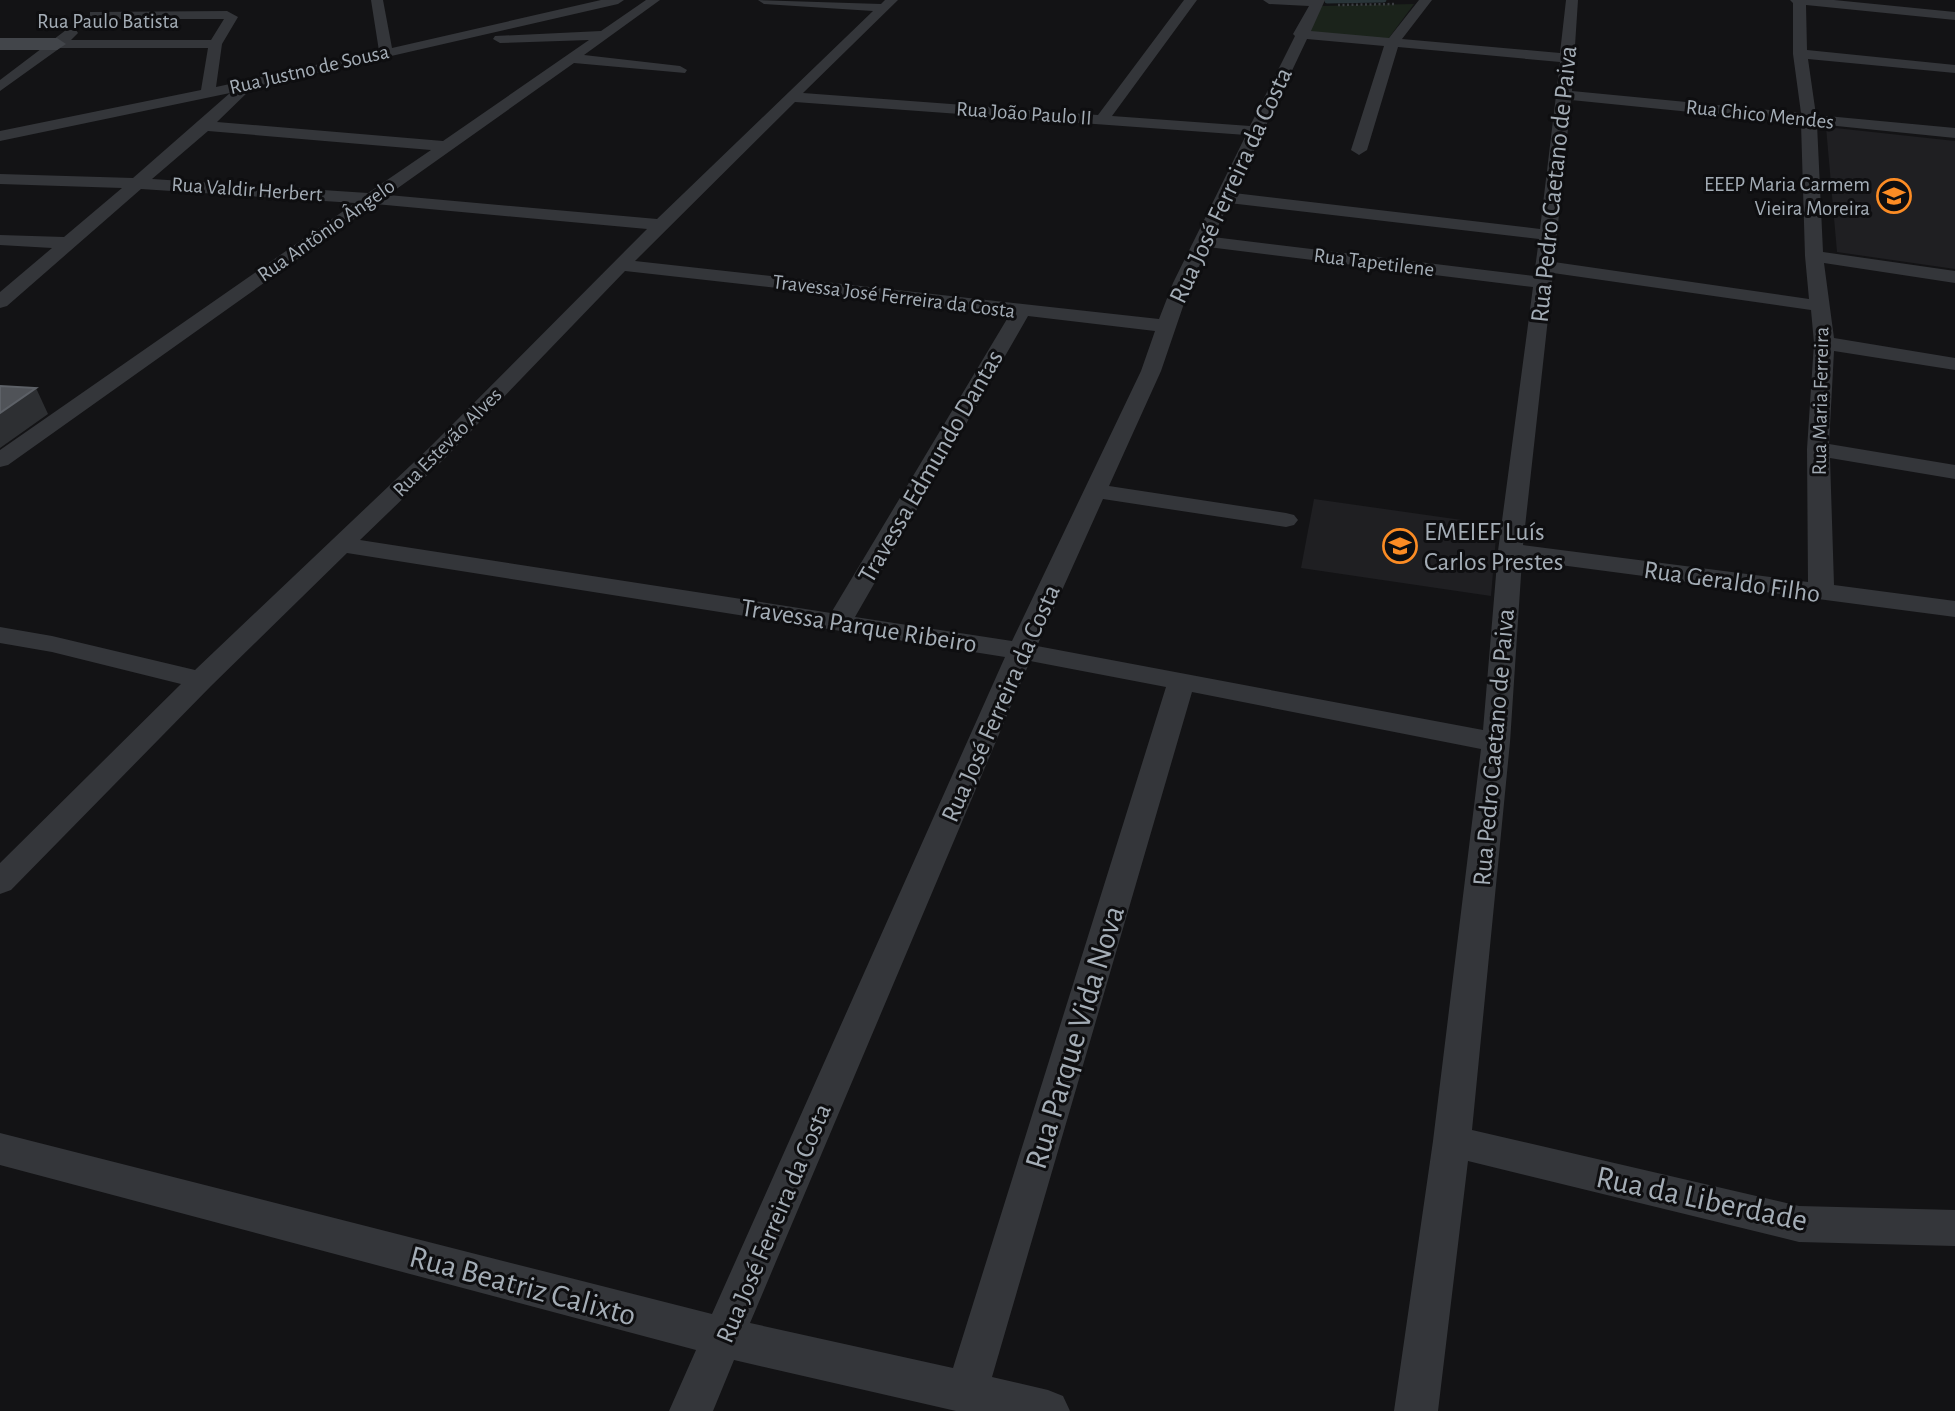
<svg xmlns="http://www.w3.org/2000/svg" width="1955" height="1411" viewBox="0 0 1955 1411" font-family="'Alegreya Sans',sans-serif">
	<rect width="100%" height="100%" fill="#131315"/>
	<!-- built -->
	<g fill="#1f1f22">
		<polygon points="1826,127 1955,141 1955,269 1837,252"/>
		<polygon points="1314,499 1497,525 1491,596 1301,568"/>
	</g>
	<!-- green -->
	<polygon fill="#1b231b" points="1414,4 1388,39 1317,34 1308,29 1321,6"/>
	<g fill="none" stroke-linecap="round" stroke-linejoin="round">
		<!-- stream -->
		<polyline stroke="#293539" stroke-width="5" points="1327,1 1384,0"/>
		<!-- path -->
		<polyline stroke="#3a3d41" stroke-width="2.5" stroke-dasharray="2 2.5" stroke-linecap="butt" points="1338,5 1396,4"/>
		<!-- street -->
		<path fill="#34363a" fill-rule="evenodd" d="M371 0H383L392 48 601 0H624L618 4 252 88 217 122 443 141 589 40 500 43 493 39 495 36 601 31 646 0H660L584 55 680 66 687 70 685 73 574 63 388 195 657 219 873 11 764 4 758 0 881 4 885 0H898L803 93 1098 115 1184 0H1197L1112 116 1250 126 1295 36 1293 34 1309 6 1269 4 1263 0H1325L1311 31 1389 38 1419 0H1432L1402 39 1560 53 1566 0H1578L1572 91 1801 113 1793 54V3L1790 0H1834L1955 12V20L1806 5 1807 50 1955 65V73L1808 59 1816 115 1955 128V138L1817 124 1823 252 1955 271V283L1824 263 1834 338 1955 358V370L1834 351 1829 444 1955 465V479L1830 458 1834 585 1955 601V617L1522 560 1510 742 1472 1130 1799 1206 1955 1210V1246L1799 1242 1468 1161 1438 1411H1394L1433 1141 1481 749 1192 692 992 1377 1048 1390 1063 1396 1070 1411H956L734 1360 713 1411H669L696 1350 0 1165V1133L712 1314 1005 657 347 553 211 686 11 890 0 894V863L181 684 52 652 0 643V627L52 636 195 670 430 447 647 229 375 204 8 465 0 467V450L355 203 141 189 7 306 0 308V292L52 248 0 245V235L64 237 122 188 0 184V174L133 178 230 93 0 141V131L201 90 208 48H60L0 91V80L66 30H76L78 33 71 40H211L224 19H95L90 18V12L227 11 238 17 222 44 216 87 379 51ZM1307 39 1384 46 1351 150 1359 155 1367 150 1398 47 1560 62 1540 229 1234 193ZM1571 100 1801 123 1805 256 1809 299 1554 262ZM795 102 1246 135 1173 283 1159 319 635 261ZM208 131 431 150 368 193 152 179ZM1229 203 1539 239 1534 276 1213 237ZM1208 247 1533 287 1498 551 1483 730 1037 646 1103 499 1286 527 1294 525 1298 520 1294 515 1286 513 1109 486 1161 371 1191 283ZM625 271 1010 314 831 613 360 540 446 457ZM1553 273 1811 310 1814 343 1807 449 1808 582 1523 545ZM1028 316 1155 331 1141 371 1012 641 855 617ZM1030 661 1166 687 953 1368 750 1323Z"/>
		<!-- secondary -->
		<polygon fill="#42454a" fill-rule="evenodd" points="0,38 57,38 66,44 57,50 0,50"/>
	</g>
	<!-- shaded-wall -->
	<polygon fill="#2d2f32" points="36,388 48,414 0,448 0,413"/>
	<!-- building -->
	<polygon fill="#505358" stroke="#5d6167" stroke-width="2" points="0,386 36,388 0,413"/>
	<!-- icons -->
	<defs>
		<g id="school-ring" transform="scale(1.75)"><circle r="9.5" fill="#0e0e10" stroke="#fc8c24" stroke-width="1.5"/><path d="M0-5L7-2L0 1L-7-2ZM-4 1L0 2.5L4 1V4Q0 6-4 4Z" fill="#fc8c24"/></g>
	</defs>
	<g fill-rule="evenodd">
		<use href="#school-ring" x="1894" y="196"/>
		<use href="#school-ring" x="1400" y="546"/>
	</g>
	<g text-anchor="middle" stroke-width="6" stroke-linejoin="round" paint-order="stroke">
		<!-- far-street labels -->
		<g font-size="21" fill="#a4adb6" stroke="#0e0e10">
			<text x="108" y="28">Rua Paulo Batista</text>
			<text transform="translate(309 69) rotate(-13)" y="7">Rua Justno de Sousa</text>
			<text transform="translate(1024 113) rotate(4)" y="7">Rua João Paulo II</text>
			<text transform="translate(1760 114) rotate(6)" y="7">Rua Chico Mendes</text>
			<text transform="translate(247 189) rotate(4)" y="7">Rua Valdir Herbert</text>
			<text transform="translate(326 230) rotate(-35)" y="7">Rua Antônio Ângelo</text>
			<text transform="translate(1374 262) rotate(7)" y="7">Rua Tapetilene</text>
			<text transform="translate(894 296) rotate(7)" y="7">Travessa José Ferreira da Costa</text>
			<text transform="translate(1820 401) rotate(-89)" y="7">Rua Maria Ferreira</text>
			<text transform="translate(447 442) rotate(-45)" y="7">Rua Estevão Alves</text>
		</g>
		<!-- far-poi labels -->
		<g font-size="21" fill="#a4adb6" stroke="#0e0e10" text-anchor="end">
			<text x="1870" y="191">EEEP Maria Carmem<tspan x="1870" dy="24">Vieira Moreira</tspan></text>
		</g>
		<!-- street labels -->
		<g font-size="26" fill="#a4adb6" stroke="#0e0e10">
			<text transform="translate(1553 184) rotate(-84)" y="9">Rua Pedro Caetano de Paiva</text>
			<text transform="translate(1230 185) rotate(-65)" y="9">Rua José Ferreira da Costa</text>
			<text transform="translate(930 466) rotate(-60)" y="9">Travessa Edmundo Dantas</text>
			<text transform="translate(1732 581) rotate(8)" y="9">Rua Geraldo Filho</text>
			<text transform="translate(859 625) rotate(9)" y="9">Travessa Parque Ribeiro</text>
			<text transform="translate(1000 703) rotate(-66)" y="9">Rua José Ferreira da Costa</text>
			<text transform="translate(1493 747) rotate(-85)" y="9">Rua Pedro Caetano de Paiva</text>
			<text transform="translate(773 1223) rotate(-67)" y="9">Rua José Ferreira da Costa</text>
		</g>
		<!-- poi labels -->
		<g font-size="26" fill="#a4adb6" stroke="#0e0e10" text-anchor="start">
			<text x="1424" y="540">EMEIEF Luís<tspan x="1424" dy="30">Carlos Prestes</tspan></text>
		</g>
		<!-- near-street labels -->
		<g font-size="32" fill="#a4adb6" stroke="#0e0e10">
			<text transform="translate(1074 1037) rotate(-73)" y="11">Rua Parque Vida Nova</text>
			<text transform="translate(1702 1198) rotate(12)" y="11">Rua da Liberdade</text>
			<text transform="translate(523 1285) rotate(15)" y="11">Rua Beatriz Calixto</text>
		</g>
	</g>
</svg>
